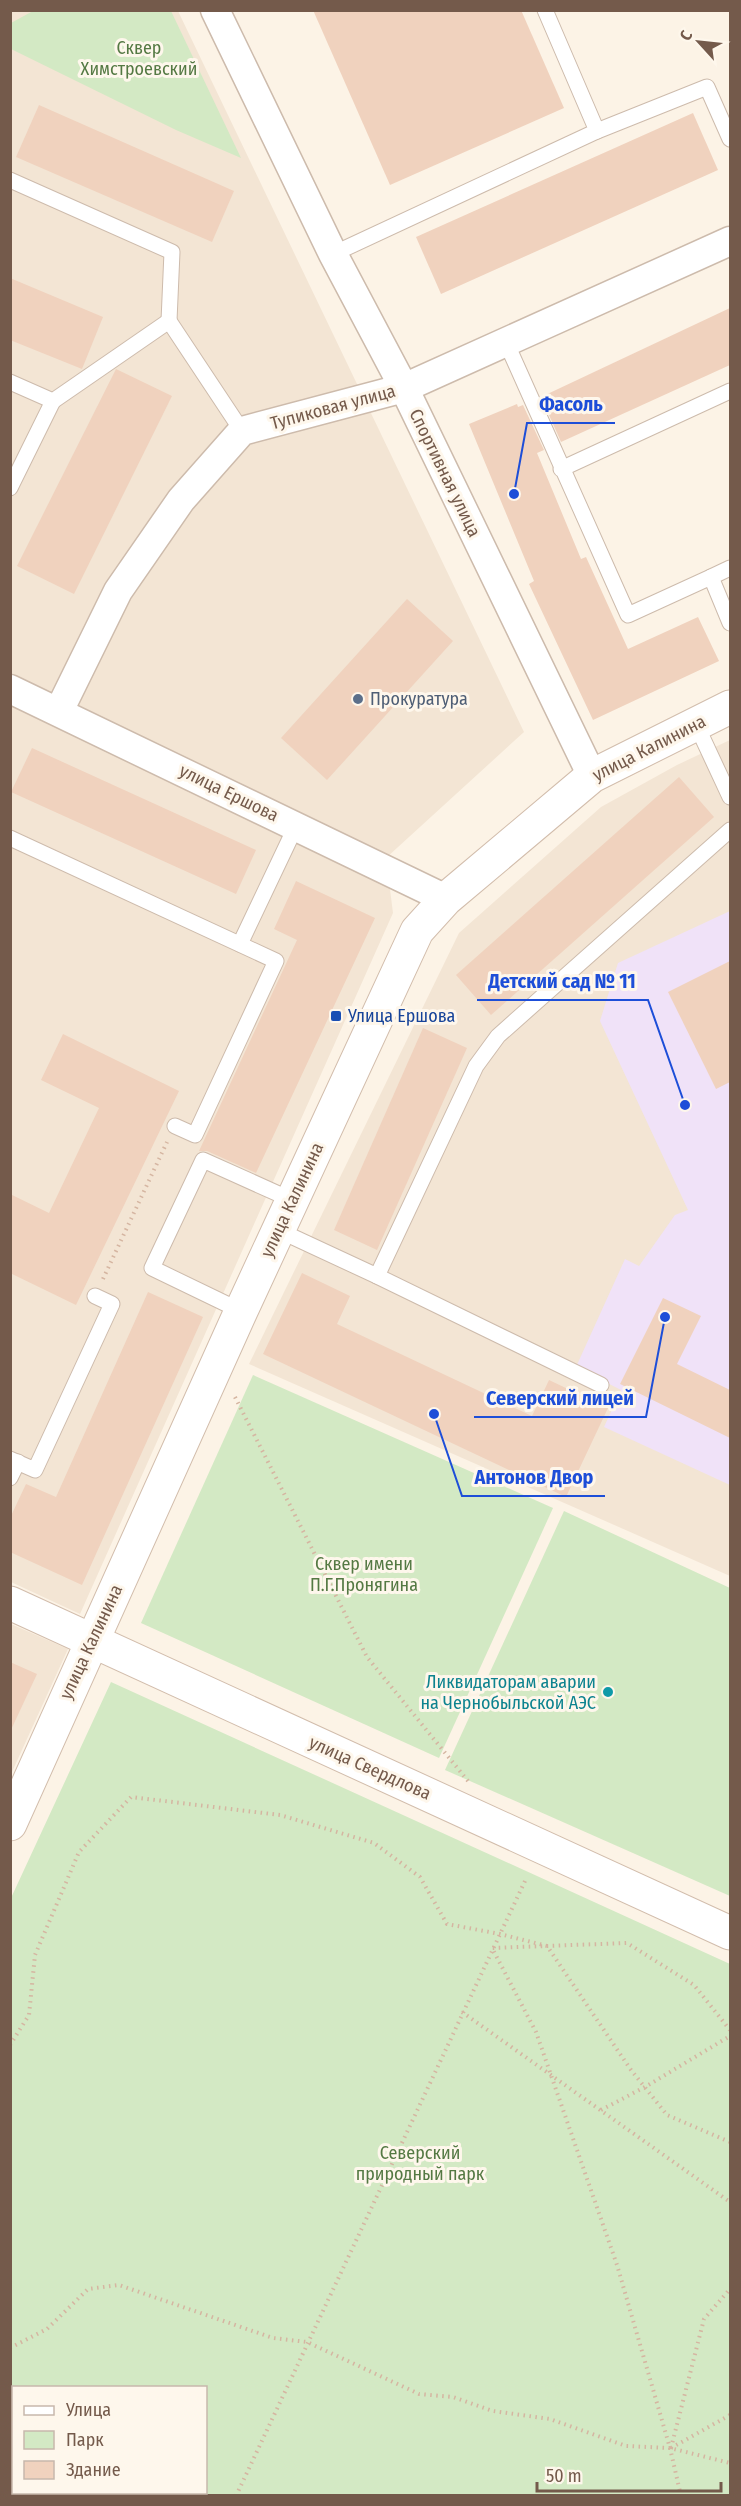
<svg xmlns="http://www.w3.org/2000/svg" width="741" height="2506" viewBox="0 0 741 2506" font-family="'Fira Sans Condensed',sans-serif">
	<rect width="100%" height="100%" fill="#fcf3e6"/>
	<!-- residential -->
	<g fill="#f3e5d4">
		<polygon points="11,11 178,11 524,732 386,858 393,913 80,1614 11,1582"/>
		<polygon points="730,740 730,1576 249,1364 459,933 601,807 677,765"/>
		<polygon points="11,1624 68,1649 11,1774"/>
	</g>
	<!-- education -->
	<polygon fill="#f0e2f8" points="730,911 730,1485 604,1427 621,1390 576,1367 625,1259 639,1266 675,1215 688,1210 600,1021 618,963"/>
	<!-- green -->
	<g fill="#d3e9c4" fill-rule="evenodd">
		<polygon points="33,11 171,11 241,158 176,130 11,49 11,23"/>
		<polygon points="253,1375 553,1508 439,1758 141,1623"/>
		<polygon points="564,1511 730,1588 730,1896 445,1770"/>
		<path d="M111 1682 730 1964V2495H11V1898ZM14 2388H206V2492H14Z"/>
	</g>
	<!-- building -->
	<g fill="#f0d2be">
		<polygon points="313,10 521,10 564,108 390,185"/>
		<polygon points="39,105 234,191 212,242 16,157"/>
		<polygon points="693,113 718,170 441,294 416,237"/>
		<polygon points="10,278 103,317 82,369 10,340"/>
		<polygon points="730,308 730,365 561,442 541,397"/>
		<polygon points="116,369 172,396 74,594 17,566"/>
		<polygon points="517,404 518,407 523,405 544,450 537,453 581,559 586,557 628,649 698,617 719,661 593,720 529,584 534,581 469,424"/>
		<polygon points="407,599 453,641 327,780 281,738"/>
		<polygon points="32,748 256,850 236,894 11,792"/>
		<polygon points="679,777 714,817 491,1015 456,975"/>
		<polygon points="296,881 375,918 256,1173 207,1151 199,1151 297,940 274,929"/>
		<polygon points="730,961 730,1082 716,1089 668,992"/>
		<polygon points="423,1028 467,1048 377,1250 334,1230"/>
		<polygon points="63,1034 179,1091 76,1305 10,1273 10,1194 49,1213 99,1108 41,1080"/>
		<polygon points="302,1273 350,1296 337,1324 532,1416 549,1380 608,1408 566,1497 263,1354"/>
		<polygon points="148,1292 203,1317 82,1585 10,1552 10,1518 26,1484 56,1497"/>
		<polygon points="663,1298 701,1316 677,1364 730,1390 730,1438 620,1384"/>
		<polygon points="10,1662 37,1674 10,1732"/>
	</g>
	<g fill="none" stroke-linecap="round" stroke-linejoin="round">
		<!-- lane casing -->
		<g stroke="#cdbbac" stroke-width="17">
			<g id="lane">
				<polyline points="597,131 707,87 730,139"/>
				<polyline points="10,180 172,252 169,321"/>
				<polyline points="333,254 597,131 545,10"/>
				<polyline points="506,342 628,615 711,577 730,623"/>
				<polyline points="10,382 53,401 169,321 242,431"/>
				<polyline points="561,469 730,391"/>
				<polyline points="10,488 53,401"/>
				<polyline points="711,577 730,568"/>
				<polyline points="696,724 730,797"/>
				<polyline points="10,838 276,961 195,1135 175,1126"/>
				<polyline points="240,944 296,826"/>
				<polyline points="278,1230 377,1276 476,1066 498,1036 730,830"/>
				<polyline points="377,1276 601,1385"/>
				<polyline points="241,1311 152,1268 203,1160 292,1200"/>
				<polyline points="10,1459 35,1470 112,1304 95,1296"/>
				<polyline points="10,1478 18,1462"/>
			</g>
		</g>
		<!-- street casing -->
		<g stroke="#cdbbac" stroke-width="31">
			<g id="street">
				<polyline points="215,10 333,254 404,388 592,776"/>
				<polyline points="10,689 446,899"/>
				<polyline points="59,711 118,591 181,500 242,431 404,388 730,241"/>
			</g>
		</g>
		<!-- secondary casing -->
		<g stroke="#d2bdac" stroke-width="35">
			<g id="secondary">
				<polyline points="10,1603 730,1933"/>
				<polyline points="10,1824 241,1311 417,931 446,899 592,776 730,707"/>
			</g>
		</g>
		<!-- path -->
		<g stroke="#d5b5a1" stroke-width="4" stroke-dasharray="1.5 4.5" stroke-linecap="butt">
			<polyline points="103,1279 167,1142"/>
			<polyline points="235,1397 367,1657 468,1781"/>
			<polyline points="462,2012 730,2202"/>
			<polyline points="10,2045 29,2015 35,1955 79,1852 131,1797 280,1815 374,1843 420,1877 447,1924 500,1934 547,1946 631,2070 667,2115 730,2142"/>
			<polyline points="601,2110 645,2087 730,2036"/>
			<polyline points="10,2348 47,2329 88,2289 119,2285 273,2338 307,2342 419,2394 453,2397 493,2411 550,2419 626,2446 670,2448 730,2463"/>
			<polyline points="10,2427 14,2429"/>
			<polyline points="671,2448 704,2319 730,2289"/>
			<polyline points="671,2448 730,2415"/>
			<polyline points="91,2492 93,2496"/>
			<polyline points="236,2496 525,1881"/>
			<polyline points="681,2496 670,2448 617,2265 536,2032 492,1948 627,1943 694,1985 730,2030"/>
		</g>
		<!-- lane -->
		<use href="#lane" stroke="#fff" stroke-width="15"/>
		<!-- street -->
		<use href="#street" stroke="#fff" stroke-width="28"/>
		<!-- secondary -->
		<use href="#secondary" stroke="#fff" stroke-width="33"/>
	</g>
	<!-- markers -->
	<circle fill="#5c6f8a" stroke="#fef7ec" stroke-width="2" cx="358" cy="699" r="6"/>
	<rect fill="#1a4fb4" stroke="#fef7ec" stroke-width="2" x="330" y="1010" width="12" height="12" rx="3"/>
	<circle fill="#0f9aa8" stroke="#fef7ec" stroke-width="2" cx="608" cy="1692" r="6"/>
	<g text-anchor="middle" stroke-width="6" stroke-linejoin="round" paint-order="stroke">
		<!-- park labels -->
		<g font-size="18" fill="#547943" stroke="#fef7ec">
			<text x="139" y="54">Сквер<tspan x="139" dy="21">Химстроевский</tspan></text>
			<text x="364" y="1570">Сквер имени<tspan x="364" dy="21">П.Г.Пронягина</tspan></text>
			<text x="420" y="2159">Северский<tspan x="420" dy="21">природный парк</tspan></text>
		</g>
		<!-- street labels -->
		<g font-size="18" fill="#745a4b" stroke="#fef7ec">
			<text transform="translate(333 407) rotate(-15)" y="6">Тупиковая улица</text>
			<text transform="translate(445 473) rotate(64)" y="6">Спортивная улица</text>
			<text transform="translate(649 748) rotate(-27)" y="6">улица Калинина</text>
			<text transform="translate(229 793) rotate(26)" y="6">улица Ершова</text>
			<text transform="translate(292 1200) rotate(-65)" y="6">улица Калинина</text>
			<text transform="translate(91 1642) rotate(-65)" y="6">улица Калинина</text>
			<text transform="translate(370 1768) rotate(24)" y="6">улица Свердлова</text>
		</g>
		<!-- service labels -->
		<g font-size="18" fill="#4e5e75" stroke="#fef7ec" text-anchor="start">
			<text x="370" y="705">Прокуратура</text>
		</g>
		<!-- transit labels -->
		<g font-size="18" fill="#164399" stroke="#fef7ec" text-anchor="start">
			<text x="348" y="1022">Улица Ершова</text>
		</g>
		<!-- culture labels -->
		<g font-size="18" fill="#0d838f" stroke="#fef7ec" text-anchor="end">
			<text x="596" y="1688">Ликвидаторам аварии<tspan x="596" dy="21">на Чернобыльской АЭС</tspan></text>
		</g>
	</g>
	<!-- callouts -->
	<path fill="none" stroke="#1d4ed8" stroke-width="2" d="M514 494L527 423H615M685 1105L648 1000H477M665 1317L646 1417H474M434 1414L462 1496H605"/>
	<g fill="#1d4ed8" stroke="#fef7ec" stroke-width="2">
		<circle cx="514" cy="494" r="6"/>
		<circle cx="685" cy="1105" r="6"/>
		<circle cx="665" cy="1317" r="6"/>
		<circle cx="434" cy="1414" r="6"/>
	</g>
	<g font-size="20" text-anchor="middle" font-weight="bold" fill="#1d4ed8" stroke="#fef7ec" stroke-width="6" stroke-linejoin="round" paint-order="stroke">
		<text x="571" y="411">Фасоль</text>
		<text x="562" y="988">Детский сад № 11</text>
		<text x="560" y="1405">Северский лицей</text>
		<text x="534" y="1484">Антонов Двор</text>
	</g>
	<!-- border -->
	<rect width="741" height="2506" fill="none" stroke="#745a4b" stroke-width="24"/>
	<!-- legend -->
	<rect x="12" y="2386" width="195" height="108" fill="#fef7ec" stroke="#c7b8ac" stroke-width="1.5"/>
	<rect x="24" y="2406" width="30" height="9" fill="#ffffff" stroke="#c7b8ac" stroke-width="1.5"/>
	<text x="66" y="2416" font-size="18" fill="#745a4b">Улица</text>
	<rect x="24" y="2431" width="30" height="18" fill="#d3e9c4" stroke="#c7b8ac" stroke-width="1.5"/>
	<text x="66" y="2446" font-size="18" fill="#745a4b">Парк</text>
	<rect x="24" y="2461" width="30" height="18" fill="#f0d2be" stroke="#c7b8ac" stroke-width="1.5"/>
	<text x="66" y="2476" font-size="18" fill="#745a4b">Здание</text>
	<!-- north arrow -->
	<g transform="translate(699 42) rotate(297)" stroke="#fef7ec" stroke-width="4.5" paint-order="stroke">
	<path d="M0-4.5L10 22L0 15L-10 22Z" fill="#745a4b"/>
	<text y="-9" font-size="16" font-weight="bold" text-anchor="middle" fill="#745a4b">С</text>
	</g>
	<!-- scale -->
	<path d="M537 2482v9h184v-9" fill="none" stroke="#745a4b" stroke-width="3"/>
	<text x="546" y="2482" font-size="18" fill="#745a4b" stroke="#fef7ec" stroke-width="4.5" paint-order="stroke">50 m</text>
</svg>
